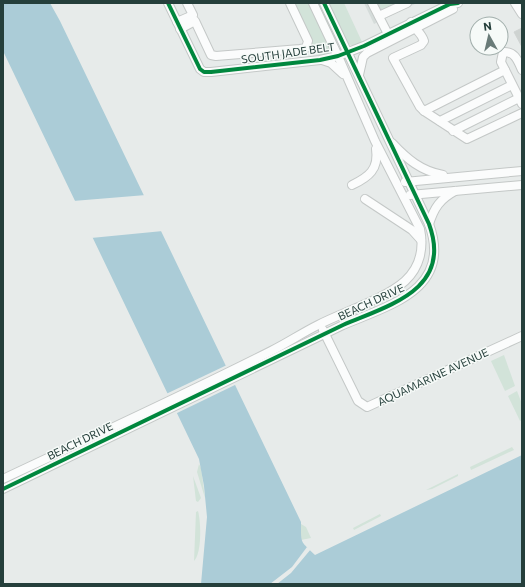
<svg xmlns="http://www.w3.org/2000/svg" width="525" height="587" viewBox="0 0 525 587" font-family="Commissioner,sans-serif">
	<rect width="100%" height="100%" fill="#e7ebea"/>
	<!-- built -->
	<polygon fill="#d5dcda" points="364,3 417,3 374,24"/>
	<!-- green -->
	<g fill="#d2e3d9">
		<path d="M293 3H344L363 44C353 47 348 46 342 38L330 43 329 53 318 56Z"/>
		<polygon points="380,3 399,3 384,10 380,7"/>
		<polygon points="504,355 515,386 505,391 491,361"/>
		<polygon points="517,391 522,404 522,420 520,421 508,396"/>
		<polygon points="512,447 514,450 471,470 470,467"/>
		<polygon points="199,464 201,468 205,498 197,472"/>
		<polygon points="458,474 458,476 432,489 426,490"/>
		<polygon points="193,476 201,498 198,502 196,501"/>
		<path d="M198 511C201 522 202 553 194 561L196 512Z"/>
		<polygon points="380,514 381,516 354,530 353,528"/>
		<polygon points="301,524 306,527 311,538 301,540"/>
	</g>
	<!-- water -->
	<path fill="#abccd7" d="M3 3H50L60 21 301 522C301 545 300 540 315 555L522 455V584H201L207 517 204 486 199 459 3 51Z"/>
	<!-- pier -->
	<g fill="#e7ebea">
		<polygon points="146,195 163,231 91,238 73,201"/>
		<polygon points="227,365 237,384 175,414 166,394"/>
		<polygon points="307,547 311,549 291,573 277,584 270,584 292,567"/>
	</g>
	<!-- building -->
	<polygon fill="#ced3d1" stroke="#d0d4d3" points="522,28 522,47 514,32"/>
	<g fill="none" stroke-linecap="round" stroke-linejoin="round">
		<!-- minor casing -->
		<g stroke="#c4c8c7" stroke-width="10">
			<g id="minor">
				<polyline points="168,3 200,69 204,72 211,72 320,60 338,56 364,46 450,4 458,3"/>
				<polyline points="372,3 388,34"/>
				<polyline points="515,3 522,14"/>
				<polyline points="379,16 407,3"/>
				<polyline points="177,22 193,15 187,3"/>
				<path d="M411 22C415 30 421 32 424 41L421 45 393 58 420 107 424 111 505 70"/>
				<polyline points="180,29 195,21 211,55 216,56 300,49 306,48 308,41 290,3"/>
				<polyline points="322,60 331,63 343,74"/>
				<path d="M522 70C518 61 515 51 503 52L501 62 522 104"/>
				<polyline points="359,75 363,57 367,53 453,9"/>
				<polyline points="424,111 467,139 522,113"/>
				<polyline points="440,121 512,85"/>
				<polyline points="453,131 519,98"/>
				<path d="M392 143C407 159 421 171 443 175"/>
				<polyline points="405,182 522,171"/>
				<path d="M352 185C369 177 379 169 376 149"/>
				<polyline points="410,195 522,185"/>
				<polyline points="365,199 412,230 421,240"/>
				<path d="M429 224C434 208 440 199 455 191"/>
				<polyline points="323,330 358,401 367,407 522,336"/>
				<path d="M3 479C92 437 182 396 271 351 287 343 302 333 318 325 343 312 385 299 405 281 420 267 424 248 420 229L375 141 338 56 313 3"/>
				<path d="M3 489 343 325C390 305 453 289 429 224L324 3"/>
			</g>
		</g>
		<!-- minor -->
		<use href="#minor" stroke="#fbfcfc" stroke-width="8"/>
		<!-- cycleway casing -->
		<g stroke="#f6faf8" stroke-width="6">
			<g id="cycleway">
				<polyline points="168,3 200,69 204,72 211,72 320,60 338,56 364,46 450,4 458,3"/>
				<path d="M3 489 343 325C390 305 453 289 429 224L324 3"/>
			</g>
		</g>
		<!-- cycleway -->
		<use href="#cycleway" stroke="#00873e" stroke-width="4"/>
	</g>
	<g text-anchor="middle" stroke-width="3" stroke-linejoin="round" paint-order="stroke">
		<!-- street labels -->
		<g font-size="11" fill="#253f3b" stroke="#f6faf8">
			<text transform="translate(288 53) rotate(-8)" y="4">SOUTH JADE BELT</text>
			<text transform="translate(371 302) rotate(-25)" y="4">BEACH DRIVE</text>
			<text transform="translate(433 377) rotate(-25)" y="4">AQUAMARINE AVENUE</text>
			<text transform="translate(80 441) rotate(-26)" y="4">BEACH DRIVE</text>
		</g>
	</g>
	<!-- border -->
	<rect width="525" height="587" fill="none" stroke="#253f3b" stroke-width="8"/>
	<!-- north arrow -->
	<g transform="translate(489 36) rotate(352)"><circle r="19" fill="#f6faf8" stroke="#a2afac"/>
	<path d="M0-3L7 15L0 10L-7 15Z" fill="#697b78"/>
	<text y="-6" font-size="11" font-weight="bold" text-anchor="middle" fill="#253f3b">N</text>
	</g>
</svg>
